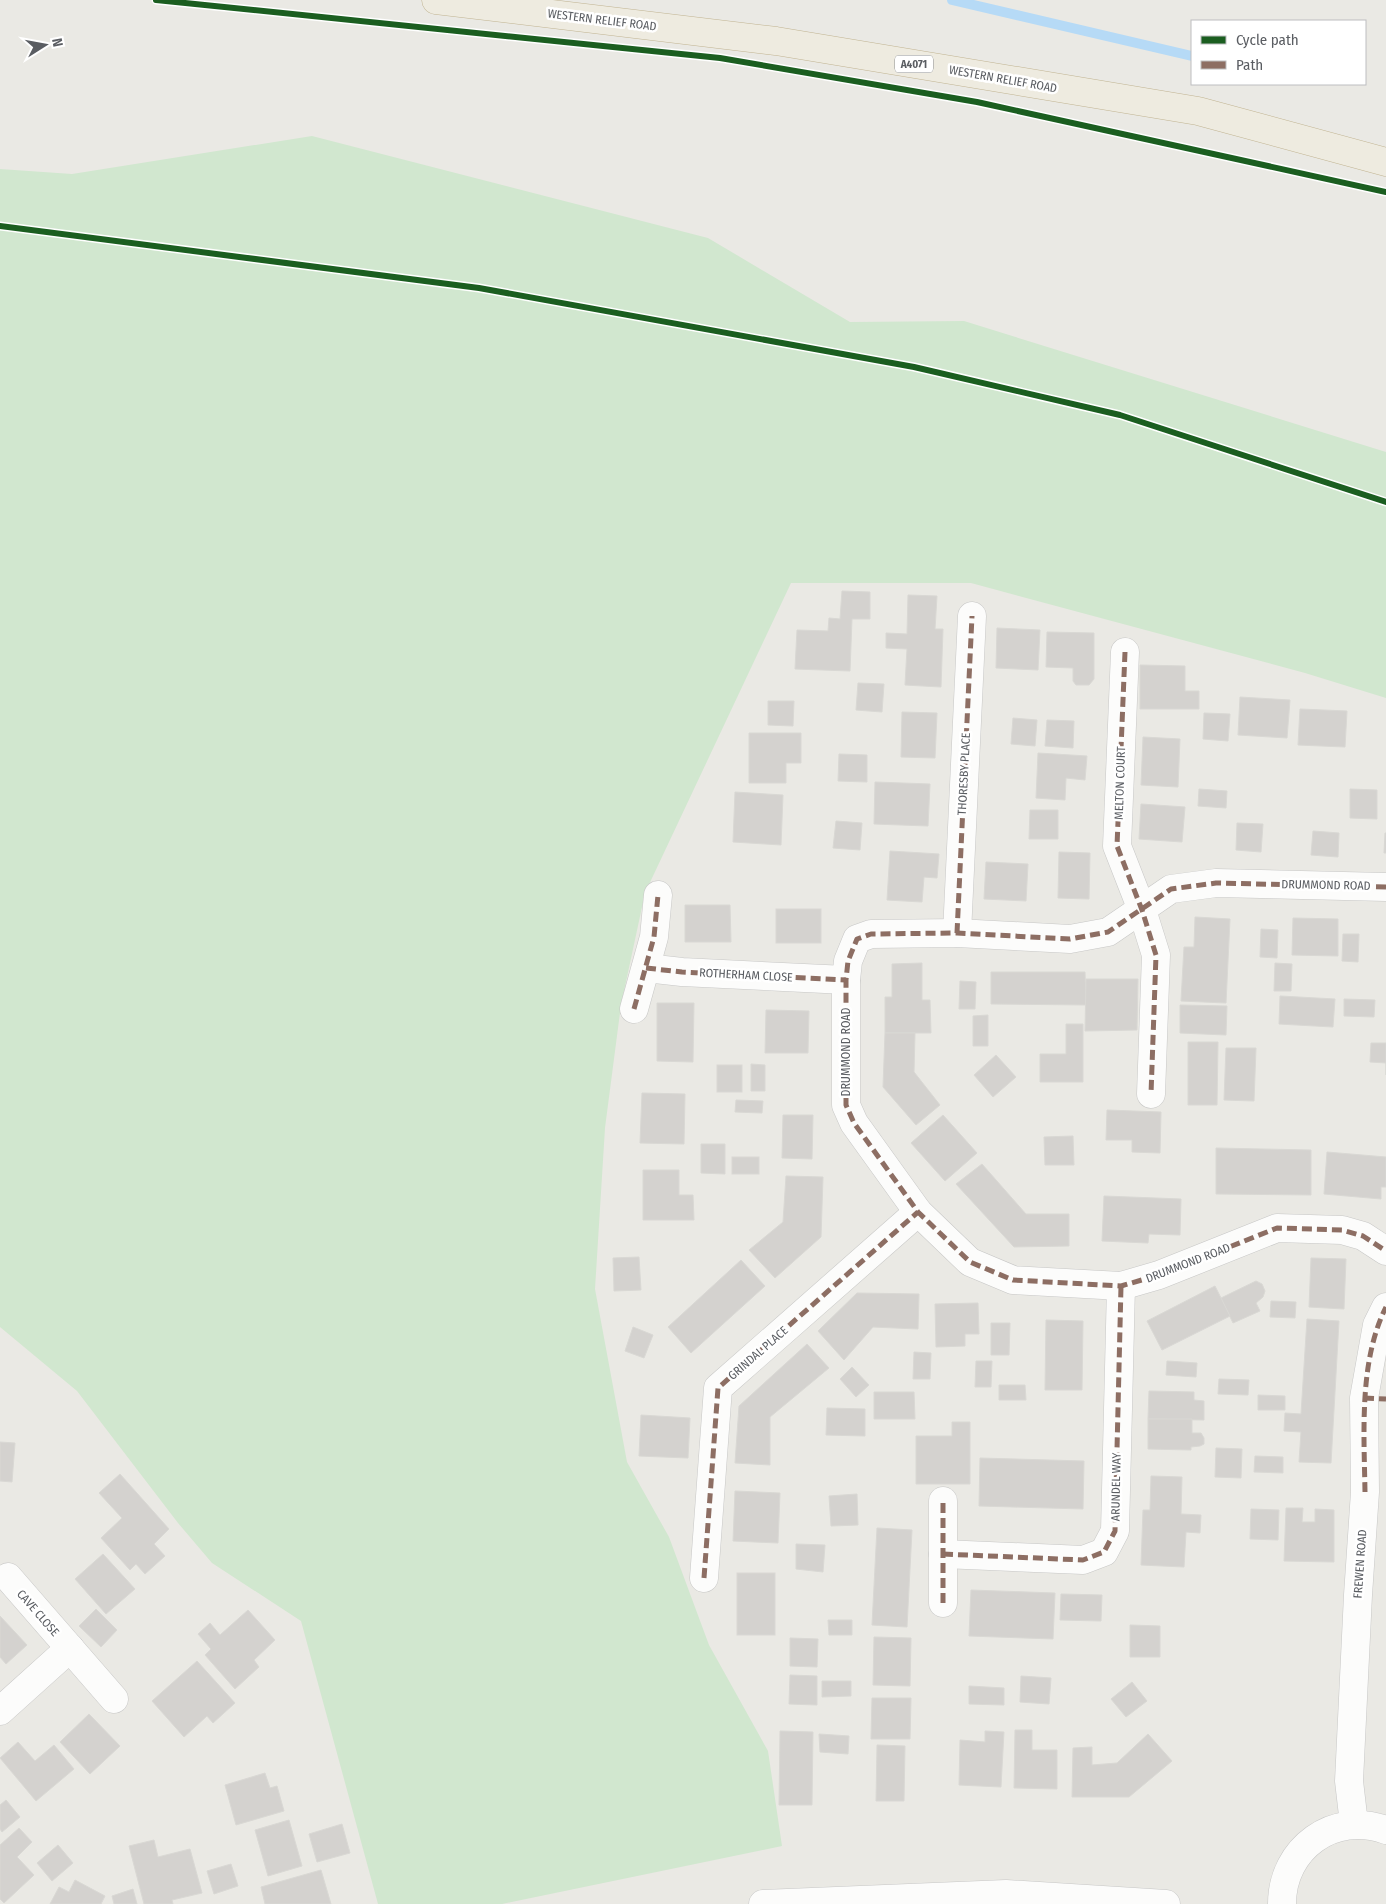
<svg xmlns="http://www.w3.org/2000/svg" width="1386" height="1904" viewBox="0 0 1386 1904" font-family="'Fira Sans Condensed',sans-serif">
	<rect width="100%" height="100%" fill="#eae9e4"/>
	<!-- green -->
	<polygon fill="#d1e7cf" points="312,136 708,238 850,322 964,321 1386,452 1386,698 1305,673 971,583 791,583 645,893 621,1005 605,1128 595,1289 627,1462 669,1537 709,1645 768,1751 782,1846 502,1904 378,1904 301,1621 212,1563 178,1523 77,1391 0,1327 0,169 72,174"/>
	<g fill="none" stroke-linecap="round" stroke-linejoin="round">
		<!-- stream -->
		<polyline stroke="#b6daf6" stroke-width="10" points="952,0 1192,56"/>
	</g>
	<!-- building -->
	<g fill="#d4d2cf" stroke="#d9d8d4">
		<polygon points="842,591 870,592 870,619 852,619 850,671 795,669 797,630 828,631 829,618 840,619"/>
		<polygon points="908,595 937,596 935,629 943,629 941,687 905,685 907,649 886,648 886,633 907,634"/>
		<polygon points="997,628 1040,630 1038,670 996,668"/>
		<polygon points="1047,632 1094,633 1094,679 1089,685 1076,685 1073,681 1073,668 1046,667"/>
		<polygon points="1140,665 1185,666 1185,691 1199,691 1199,709 1140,709"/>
		<polygon points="858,683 884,684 882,712 856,710"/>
		<polygon points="1240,697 1290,700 1287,738 1238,735"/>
		<polygon points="768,701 794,701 793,726 768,725"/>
		<polygon points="1300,709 1347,711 1345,747 1298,745"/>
		<polygon points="902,712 937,713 935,758 901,757"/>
		<polygon points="1204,713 1230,714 1228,741 1203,739"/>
		<polygon points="1013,718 1037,720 1035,746 1011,744"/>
		<polygon points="1047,720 1074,721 1073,748 1045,746"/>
		<polygon points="749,733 801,733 801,763 786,763 786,783 749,783"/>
		<polygon points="1143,737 1180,739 1178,787 1141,785"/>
		<polygon points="1038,753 1087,756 1085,780 1066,778 1065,800 1036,798"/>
		<polygon points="839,754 867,755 867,782 838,781"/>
		<polygon points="875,782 930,784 928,826 874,824"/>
		<polygon points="1199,789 1227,791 1226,808 1198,806"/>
		<polygon points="1350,789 1377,790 1377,819 1350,818"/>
		<polygon points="735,792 783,795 781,845 733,842"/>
		<polygon points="1141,804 1185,807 1182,842 1139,839"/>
		<polygon points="1030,810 1058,810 1058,839 1029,839"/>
		<polygon points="836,821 862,823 860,850 833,848"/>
		<polygon points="1237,823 1263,824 1261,852 1236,850"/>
		<polygon points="1313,831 1339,833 1338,857 1311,855"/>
		<polygon points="1385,833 1386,833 1386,853 1384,853"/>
		<polygon points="890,851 939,854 937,878 924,877 922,902 887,900"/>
		<polygon points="1059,852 1090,853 1089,899 1058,898"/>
		<polygon points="986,862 1028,864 1026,901 984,899"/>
		<polygon points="685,905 730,905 731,942 685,942"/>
		<rect x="776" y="909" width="45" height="34"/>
		<polygon points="1195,917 1230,919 1226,1003 1181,1001 1184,947 1194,947"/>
		<polygon points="1293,918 1338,919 1338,956 1292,955"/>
		<polygon points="1261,929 1278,930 1277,958 1260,957"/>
		<polygon points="1343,934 1359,934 1358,962 1342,961"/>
		<polygon points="922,963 922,1000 930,1000 931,1033 885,1033 885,997 892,997 892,964"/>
		<polygon points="1275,963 1292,964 1291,991 1274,991"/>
		<polygon points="991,972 1085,972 1086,1005 991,1004"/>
		<polygon points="1086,979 1138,979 1137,1030 1085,1031"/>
		<polygon points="960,981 976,982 975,1009 959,1009"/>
		<polygon points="1280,996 1335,999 1333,1027 1279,1024"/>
		<polygon points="1344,999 1375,1000 1374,1017 1344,1016"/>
		<polygon points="657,1003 694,1003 693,1062 657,1061"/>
		<polygon points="1180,1005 1227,1006 1226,1035 1180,1033"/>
		<polygon points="766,1010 809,1011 808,1053 765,1053"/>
		<polygon points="988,1015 988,1046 973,1046 973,1016"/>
		<polygon points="1066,1024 1083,1024 1083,1082 1040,1082 1040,1054 1066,1054"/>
		<polygon points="885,1033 915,1033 914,1072 940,1105 916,1125 883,1087"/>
		<polygon points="1188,1042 1218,1042 1217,1105 1188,1105"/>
		<polygon points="1371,1043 1386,1043 1386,1075 1386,1063 1370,1062"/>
		<polygon points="1226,1048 1256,1048 1254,1101 1224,1100"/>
		<polygon points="996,1055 1016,1077 993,1097 974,1075"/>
		<polygon points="751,1064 765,1065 765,1091 751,1091"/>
		<rect x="717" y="1065" width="25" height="27"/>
		<polygon points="642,1093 685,1094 684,1144 640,1143"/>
		<polygon points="736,1100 763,1101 762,1113 735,1112"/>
		<polygon points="1107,1110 1161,1112 1160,1153 1132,1152 1132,1140 1106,1140"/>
		<polygon points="783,1115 813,1115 812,1159 782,1158"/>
		<polygon points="943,1115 977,1153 945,1181 911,1143"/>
		<polygon points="1073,1136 1074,1165 1045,1165 1044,1137"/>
		<polygon points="701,1144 725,1144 725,1174 701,1173"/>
		<polygon points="1216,1148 1311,1150 1311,1195 1216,1194"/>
		<polygon points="1327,1152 1386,1157 1386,1187 1381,1187 1381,1199 1324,1194"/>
		<rect x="732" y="1157" width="27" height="17"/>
		<polygon points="982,1164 1026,1214 1069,1214 1069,1246 1014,1247 956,1184"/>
		<polygon points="643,1170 679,1170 679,1195 693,1195 694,1220 643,1220"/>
		<polygon points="786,1176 823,1177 821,1237 775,1278 749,1250 783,1222"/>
		<polygon points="1104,1196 1181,1199 1180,1235 1149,1234 1148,1243 1102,1241"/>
		<polygon points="639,1257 641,1290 614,1291 613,1258"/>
		<polygon points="1311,1258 1346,1259 1344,1309 1309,1307"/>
		<polygon points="741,1260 765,1286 691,1353 668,1327"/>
		<polygon points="1256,1281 1262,1284 1265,1291 1263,1297 1256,1303 1260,1311 1233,1323 1221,1298"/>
		<polygon points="1215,1286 1230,1316 1162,1350 1147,1321"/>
		<polygon points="857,1293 919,1294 918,1329 873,1327 844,1360 818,1331"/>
		<polygon points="1271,1301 1296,1302 1295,1318 1270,1317"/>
		<polygon points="978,1303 979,1334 965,1334 965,1346 936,1347 935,1304"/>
		<polygon points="1307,1319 1339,1321 1331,1463 1299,1462 1301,1432 1284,1431 1285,1413 1301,1414"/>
		<polygon points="1046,1320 1083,1321 1082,1390 1045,1390"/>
		<polygon points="991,1323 1010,1323 1009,1355 991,1355"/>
		<polygon points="633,1327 653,1335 644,1358 625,1351"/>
		<polygon points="807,1344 829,1368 770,1417 770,1465 735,1463 739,1406"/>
		<polygon points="914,1352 931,1353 930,1379 913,1379"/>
		<polygon points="976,1361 992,1361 991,1387 975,1387"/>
		<polygon points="1167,1361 1197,1363 1196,1377 1166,1375"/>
		<polygon points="852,1367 869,1385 856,1397 840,1379"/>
		<polygon points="1219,1379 1249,1380 1248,1395 1218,1394"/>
		<polygon points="999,1385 1025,1385 1026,1400 999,1400"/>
		<polygon points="1149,1391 1194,1392 1194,1400 1204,1401 1204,1420 1148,1419"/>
		<polygon points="874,1392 914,1392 915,1419 874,1419"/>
		<polygon points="1258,1395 1285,1396 1285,1410 1258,1410"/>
		<polygon points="827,1408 865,1409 865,1436 826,1435"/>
		<polygon points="641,1415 690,1418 688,1458 639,1456"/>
		<polygon points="1148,1419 1192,1419 1192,1433 1201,1433 1204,1438 1204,1444 1200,1446 1191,1447 1191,1450 1148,1449"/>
		<polygon points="952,1422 970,1422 970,1484 916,1484 916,1436 952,1436"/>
		<polygon points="0,1442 15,1443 12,1482 0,1481"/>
		<polygon points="1216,1448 1242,1449 1241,1478 1215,1477"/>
		<polygon points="1255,1456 1283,1457 1283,1473 1254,1472"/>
		<polygon points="980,1458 1084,1461 1083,1509 979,1506"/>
		<polygon points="120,1474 169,1529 154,1544 165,1556 145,1574 136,1564 130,1570 101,1538 122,1518 99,1493"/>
		<polygon points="1151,1476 1182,1477 1181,1514 1201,1515 1200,1533 1186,1532 1184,1567 1141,1565 1143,1510 1150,1510"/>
		<polygon points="735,1491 780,1493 778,1543 733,1541"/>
		<polygon points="857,1494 858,1525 831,1526 829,1496"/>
		<polygon points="1286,1508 1303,1508 1302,1522 1315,1522 1315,1509 1334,1510 1334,1562 1284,1561"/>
		<polygon points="1251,1509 1279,1510 1278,1540 1250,1539"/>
		<polygon points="877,1528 912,1530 907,1627 872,1625"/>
		<polygon points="796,1544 825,1545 823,1572 796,1569"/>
		<polygon points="103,1554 135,1589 106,1614 75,1579"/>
		<rect x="737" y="1573" width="38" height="62"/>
		<polygon points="971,1590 1055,1593 1053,1639 969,1636"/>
		<polygon points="1061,1594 1102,1595 1101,1621 1060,1620"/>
		<polygon points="96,1609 117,1630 101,1647 79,1626"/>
		<polygon points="248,1610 275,1640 254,1660 259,1667 235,1689 205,1655 211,1649 198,1634 210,1623 220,1635"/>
		<polygon points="0,1616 27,1645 6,1664 0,1657"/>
		<polygon points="828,1620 852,1620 852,1635 829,1635"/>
		<polygon points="1130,1625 1160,1626 1160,1657 1130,1657"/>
		<polygon points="874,1637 911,1638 910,1686 873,1685"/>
		<polygon points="790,1638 818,1639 817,1667 790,1666"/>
		<polygon points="197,1661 235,1703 213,1723 207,1716 184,1737 152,1701"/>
		<polygon points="790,1675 817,1676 817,1705 789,1704"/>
		<polygon points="1021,1676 1051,1678 1049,1704 1020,1702"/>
		<polygon points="822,1681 851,1681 851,1696 822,1697"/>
		<polygon points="1132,1682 1147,1701 1126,1717 1111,1699"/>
		<polygon points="969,1686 1004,1688 1004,1705 969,1704"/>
		<polygon points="872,1698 911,1698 910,1739 871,1739"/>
		<polygon points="89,1714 120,1746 90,1774 60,1742"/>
		<polygon points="1015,1730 1032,1730 1032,1750 1057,1750 1057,1789 1014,1788"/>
		<polygon points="780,1731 813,1732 812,1805 779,1805"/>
		<polygon points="985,1731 1004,1732 1001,1787 959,1785 960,1740 985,1742"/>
		<polygon points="819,1734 849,1736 848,1754 820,1752"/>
		<polygon points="1148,1734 1172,1761 1129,1797 1072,1797 1073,1748 1092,1747 1092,1765 1117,1763"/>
		<polygon points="18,1742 35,1761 54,1745 74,1769 36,1801 0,1758"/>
		<polygon points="877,1745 905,1746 904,1801 876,1801"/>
		<polygon points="265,1773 270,1788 277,1786 284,1811 236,1825 225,1785"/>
		<polygon points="6,1800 20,1817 2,1832 0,1829 0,1805"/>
		<polygon points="289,1820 302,1866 268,1876 255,1830"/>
		<polygon points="342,1824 350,1853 317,1862 309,1834"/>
		<polygon points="19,1828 32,1842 17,1857 34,1875 4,1903 0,1899 0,1845"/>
		<polygon points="154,1840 158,1857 190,1849 202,1893 172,1900 173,1904 144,1904 129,1846"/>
		<polygon points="58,1845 73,1863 52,1881 37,1863"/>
		<polygon points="231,1864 238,1886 214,1894 207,1871"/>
		<polygon points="321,1870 331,1904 265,1904 261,1887"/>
		<polygon points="75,1880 105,1896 101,1904 50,1904 59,1887 69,1892"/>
		<polygon points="133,1889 137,1904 114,1904 112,1896"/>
	</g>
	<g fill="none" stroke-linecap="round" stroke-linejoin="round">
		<!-- minor casing -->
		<g stroke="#c7c7c6" stroke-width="29">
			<g id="minor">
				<polyline points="1125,652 1117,846 1142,910 1156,955 1151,1094"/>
				<polyline points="1386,887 1216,883 1171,889 1108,932 1070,939 957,933 871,934 857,939 848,961 846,980 846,1105 854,1123 918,1212 970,1262 1013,1280 1121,1286 1159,1275 1277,1228 1342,1230 1363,1236 1386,1251"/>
				<polyline points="957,933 972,616"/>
				<polyline points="646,968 682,972 846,980"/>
				<polyline points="634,1009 654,937 658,895"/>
				<polyline points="943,1554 1083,1560 1104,1552 1115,1531 1121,1286"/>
				<polyline points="8,1577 114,1699"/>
				<polyline points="704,1578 718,1388 918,1212"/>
				<polyline points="943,1603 943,1501"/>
				<polyline points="0,1711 70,1648"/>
				<polyline points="1354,1824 1349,1781 1358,1595 1365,1492 1364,1398 1377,1325 1386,1307"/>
				<polyline points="763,1904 1006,1894 1166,1904"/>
				<path d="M1282 1904C1282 1848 1334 1811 1386 1830"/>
			</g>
		</g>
		<!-- highway casing -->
		<g stroke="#c1b492" stroke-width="29">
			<polyline id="highway" points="436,0 776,41 1198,111 1386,162"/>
		</g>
		<!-- minor -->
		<use href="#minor" stroke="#fcfcfb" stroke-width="28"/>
		<!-- highway -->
		<use href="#highway" stroke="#eeebe0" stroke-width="28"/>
		<!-- quiet -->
		<g stroke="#8d6e63" stroke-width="5" stroke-dasharray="10 5" stroke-linecap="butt">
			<polyline points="1125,652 1117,846 1142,910 1156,955 1151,1094"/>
			<polyline points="1386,887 1216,883 1171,889 1108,932 1070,939 957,933 871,934 857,939 848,961 846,980 846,1105 854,1123 918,1212 970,1262 1013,1280 1121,1286 1159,1275 1277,1228 1342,1230 1363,1236 1386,1251"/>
			<polyline points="957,933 972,616"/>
			<polyline points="646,968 682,972 846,980"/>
			<polyline points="634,1009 654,937 658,895"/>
			<polyline points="1364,1398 1386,1399"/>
			<path d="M1365 1492C1364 1432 1359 1361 1386 1307"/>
			<polyline points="943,1554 1083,1560 1104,1552 1115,1531 1121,1286"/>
			<polyline points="704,1578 718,1388 918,1212"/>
			<polyline points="943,1603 943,1501"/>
		</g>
		<!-- cycleway casing -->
		<g stroke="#fff" stroke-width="9">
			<g id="cycleway">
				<polyline points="156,0 720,58 977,102 1386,192"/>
				<polyline points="0,226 479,288 914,367 1120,415 1386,502"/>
			</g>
		</g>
		<!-- cycleway -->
		<use href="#cycleway" stroke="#1b5e20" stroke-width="6"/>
	</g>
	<g text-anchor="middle" stroke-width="5" stroke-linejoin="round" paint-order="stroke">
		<!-- shield labels -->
		<rect fill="#fff" stroke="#8c8e91" stroke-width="1" x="895" y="55.5" width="38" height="17" rx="4"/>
		<g font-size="11" font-weight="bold" fill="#5a5d62">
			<text x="914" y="68">A4071</text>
		</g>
		<!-- street labels -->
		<g font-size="12" fill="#5a5d62" stroke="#fff">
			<text transform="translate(602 20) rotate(7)" y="4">WESTERN RELIEF ROAD</text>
			<text transform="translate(1003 79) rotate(10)" y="4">WESTERN RELIEF ROAD</text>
			<text transform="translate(964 774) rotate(-87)" y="4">THORESBY PLACE</text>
			<text transform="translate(1120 783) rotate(-88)" y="4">MELTON COURT</text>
			<text transform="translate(1326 885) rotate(1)" y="4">DRUMMOND ROAD</text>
			<text transform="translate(746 975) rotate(3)" y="4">ROTHERHAM CLOSE</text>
			<text transform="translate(846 1052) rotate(-90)" y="4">DRUMMOND ROAD</text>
			<text transform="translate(1188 1263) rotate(-21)" y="4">DRUMMOND ROAD</text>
			<text transform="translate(758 1353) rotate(-41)" y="4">GRINDAL PLACE</text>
			<text transform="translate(1116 1487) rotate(-89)" y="4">ARUNDEL WAY</text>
			<text transform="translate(1360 1564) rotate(-86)" y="4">FREWEN ROAD</text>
			<text transform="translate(38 1613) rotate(49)" y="4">CAVE CLOSE</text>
		</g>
	</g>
	<!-- legend -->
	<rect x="1191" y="20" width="175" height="65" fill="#ffffff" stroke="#bdbec0"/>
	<rect x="1201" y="36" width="25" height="8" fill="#1b5e20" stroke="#bdbec0"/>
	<text x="1236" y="45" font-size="15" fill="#5a5d62">Cycle path</text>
	<rect x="1201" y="61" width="25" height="8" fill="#8d6e63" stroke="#bdbec0"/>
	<text x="1236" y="70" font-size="15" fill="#5a5d62">Path</text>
	<!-- north arrow -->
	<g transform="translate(45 45) rotate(79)" stroke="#ffffff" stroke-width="4" paint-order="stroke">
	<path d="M0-4L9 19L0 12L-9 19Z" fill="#5a5d62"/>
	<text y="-8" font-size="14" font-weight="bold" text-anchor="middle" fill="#5a5d62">N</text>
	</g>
</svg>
